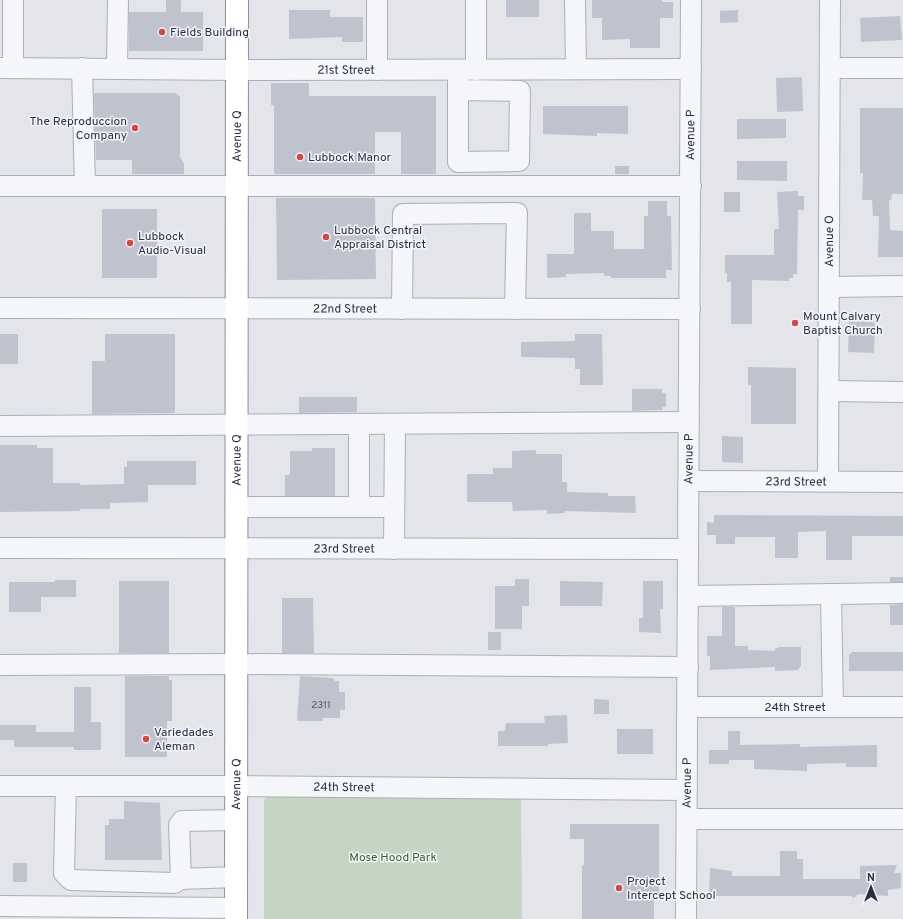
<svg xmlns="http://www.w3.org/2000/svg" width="903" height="919" viewBox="0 0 903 919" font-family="Overpass,sans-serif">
	<rect width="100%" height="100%" fill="#e3e5eb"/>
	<!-- green -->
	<polygon fill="#c5d5c4" points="521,796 522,919 264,919 264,800 267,797"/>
	<!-- building -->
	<g fill="#c0c3ce">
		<polygon points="166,0 181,0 181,12 203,12 203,51 129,51 129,12 166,12"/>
		<rect x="506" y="0" width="33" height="17"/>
		<polygon points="592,0 662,0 662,2 673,2 673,18 660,18 660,48 630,48 630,39 602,40 602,18 592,18"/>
		<polygon points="289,10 330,10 330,17 363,17 363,42 342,42 342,37 289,39"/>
		<polygon points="738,10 738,22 720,23 720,11"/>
		<polygon points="900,16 902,40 861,42 860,18"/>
		<polygon points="802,77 803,111 777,112 776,78"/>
		<polygon points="271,83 309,83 309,96 436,96 436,174 401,174 401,132 375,132 375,174 274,174 274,105 271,105"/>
		<polygon points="94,93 176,93 180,97 180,157 184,164 184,174 132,174 132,160 96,160"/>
		<polygon points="543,106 628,106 628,134 597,133 597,136 543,134"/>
		<polygon points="860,108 903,108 903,194 892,194 891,201 889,200 890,230 903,231 903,257 878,257 879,216 873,216 872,200 862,200 863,173 860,173"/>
		<polygon points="737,119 786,119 786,138 737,139"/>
		<polygon points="737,161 787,161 787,181 737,180"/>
		<rect x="615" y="166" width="14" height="8"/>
		<polygon points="798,191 798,196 804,196 804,210 798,210 797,274 793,274 793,278 789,278 789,281 752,280 752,324 731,324 731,282 727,282 727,273 725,273 725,255 774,255 774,229 779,229 777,192"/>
		<rect x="724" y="192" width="16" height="20"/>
		<polygon points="276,198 375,198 376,279 277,280"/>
		<polygon points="648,201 667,201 667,216 671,216 672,270 666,270 666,278 611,278 611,276 604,276 604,273 566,274 566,277 547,278 547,254 574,254 574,213 591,213 591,231 614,231 614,249 644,249 644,216 648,216"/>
		<rect x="102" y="209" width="55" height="69"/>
		<polygon points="849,321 875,322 874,353 848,352"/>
		<rect x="0" y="334" width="18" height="30"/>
		<polygon points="105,334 175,334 175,413 92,414 92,361 105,361"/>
		<polygon points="575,334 602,334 603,385 580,385 580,369 575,369 575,358 521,357 521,342 575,341"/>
		<polygon points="748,367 796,368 796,424 751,424 751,385 748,385"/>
		<polygon points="632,389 662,389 662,393 666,393 666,407 662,407 662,410 632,411"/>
		<polygon points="299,397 357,397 357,412 299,413"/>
		<polygon points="722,436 743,437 743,463 722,462"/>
		<polygon points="0,445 37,445 37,448 53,448 53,483 80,483 80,485 124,484 124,467 127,467 127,461 196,461 196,485 148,485 148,502 110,503 110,509 80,509 80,511 0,512"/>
		<polygon points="312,448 335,448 335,496 285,496 285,475 290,475 290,451 312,451"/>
		<polygon points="536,450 536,454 562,454 562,482 567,482 567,492 608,493 608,496 635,496 636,513 565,511 565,513 547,514 547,510 513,511 512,502 467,502 467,474 493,474 493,468 512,468 512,451"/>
		<polygon points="714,515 903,516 903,536 852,536 852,560 826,560 826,531 798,532 798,558 775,558 775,537 735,537 735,544 716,544 716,535 707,535 707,522 714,523"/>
		<rect x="890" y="577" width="13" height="5"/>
		<polygon points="515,579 529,579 529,606 522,606 522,629 495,629 495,586 515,586"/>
		<polygon points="55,580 76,580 76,597 41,597 41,612 9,612 9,582 55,582"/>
		<rect x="119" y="581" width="50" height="72"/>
		<polygon points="560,581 603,582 602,606 560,606"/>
		<polygon points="643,581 663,581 663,609 660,609 661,633 639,632 639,618 643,618"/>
		<polygon points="282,598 313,598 314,653 282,653"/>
		<polygon points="903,604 903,625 890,625 890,605"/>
		<polygon points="722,607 735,607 735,646 748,646 748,650 775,651 775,649 780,647 801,647 801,666 798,670 775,671 775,667 710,670 710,656 707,656 707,636 722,636"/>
		<rect x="488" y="632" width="13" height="18"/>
		<polygon points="851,652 903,652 903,671 849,671 849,654 851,654"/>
		<polygon points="125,676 169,676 169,680 172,680 172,721 167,721 167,757 125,757"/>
		<polygon points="300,676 333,678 335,681 339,681 339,692 345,692 345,710 340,710 340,718 323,718 323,721 297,721"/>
		<polygon points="74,687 91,687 91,722 101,722 101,750 74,750 74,747 14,747 14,740 0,740 0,725 36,725 36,732 74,732"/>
		<polygon points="594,699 609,700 609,714 594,714"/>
		<polygon points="567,715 568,743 548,744 548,746 498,746 498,731 505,731 506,723 545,723 544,716"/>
		<rect x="617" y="729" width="36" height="25"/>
		<polygon points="728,731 740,731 740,745 800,744 800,747 877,745 877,767 846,767 846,763 807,764 807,771 754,769 754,760 729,760 729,764 709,764 709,750 728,750"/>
		<polygon points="124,801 160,803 162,860 105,860 105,825 109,825 109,819 124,819"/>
		<polygon points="570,824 659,824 659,894 654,894 654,919 582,919 582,865 584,865 584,839 570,839"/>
		<polygon points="780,851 797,851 797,859 803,859 803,879 860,879 860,866 897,865 894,873 901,873 901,888 888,890 888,896 858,894 854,898 851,896 709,896 710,868 732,871 732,876 780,876"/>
		<rect x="13" y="863" width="14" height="19"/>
	</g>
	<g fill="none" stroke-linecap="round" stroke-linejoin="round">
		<!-- minor casing -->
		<g stroke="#acafb9" stroke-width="22">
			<g id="minor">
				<polyline points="476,0 476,70"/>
				<polyline points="575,0 576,69"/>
				<path id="s1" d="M0 68 237 70 691 69"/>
				<polyline points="13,68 13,0"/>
				<polyline points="82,68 85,186"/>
				<polyline points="830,68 903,68"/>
				<polyline points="117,69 118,0"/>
				<polyline points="377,70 377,0"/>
				<polyline points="458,70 458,162 519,161 520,91 458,90"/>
				<polyline points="0,186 691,186"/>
				<polyline points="830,287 903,286"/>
				<path id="s2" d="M0 308 690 309"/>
				<polyline points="402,309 403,214 517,213 515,309"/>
				<polyline points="829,391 903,392"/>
				<polyline points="0,426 689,422"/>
				<path id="s3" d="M689 481 903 482"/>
				<path id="s4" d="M828 481 830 0"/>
				<polyline points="236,507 394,507"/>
				<polyline points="359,507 359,425"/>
				<path id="s5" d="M0 548 688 549"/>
				<polyline points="394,549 395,424"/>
				<polyline points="831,594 833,707"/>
				<polyline points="688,596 903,593"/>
				<polyline points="0,665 236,664 688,667"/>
				<path id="s6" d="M688 707H903"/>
				<path id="s7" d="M0 786H235L687 790"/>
				<polyline points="66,786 64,873 71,880 174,883 181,879"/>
				<polyline points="687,819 903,819"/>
				<polyline points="235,820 182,821 179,825 181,879 236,877"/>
				<polyline points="0,906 236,908"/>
				<path id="s8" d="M686 919 691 0"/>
			</g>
		</g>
		<!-- highway casing -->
		<g stroke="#8a90a1" stroke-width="24">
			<g id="highway">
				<path id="s9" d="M236 919 237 0"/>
			</g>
		</g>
		<!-- minor -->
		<use href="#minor" stroke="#f5f6f9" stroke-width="20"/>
		<!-- highway -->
		<use href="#highway" stroke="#fff" stroke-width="22"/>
	</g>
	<!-- markers -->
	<g fill="#ce4949" stroke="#f2f4f8" stroke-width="1.5">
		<circle cx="162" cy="32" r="4"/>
		<circle cx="135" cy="128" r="4"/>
		<circle cx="300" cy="157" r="4"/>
		<circle cx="326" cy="237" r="4"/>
		<circle cx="130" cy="243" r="4"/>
		<circle cx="795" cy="323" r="4"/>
		<circle cx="146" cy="739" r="4"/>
		<circle cx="619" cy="888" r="4"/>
	</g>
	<g text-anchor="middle" stroke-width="3" stroke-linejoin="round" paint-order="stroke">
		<!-- number labels -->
		<g font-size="10" fill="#505566">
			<text x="321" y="708">2311</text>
		</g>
		<!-- poi labels -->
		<g font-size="12" fill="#2a3043" stroke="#f2f4f8" text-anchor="start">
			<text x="170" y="36">Fields Building</text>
			<text x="127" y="125" text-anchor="end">The Reproduccion<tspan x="127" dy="14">Company</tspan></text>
			<text x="308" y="161">Lubbock Manor</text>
			<text x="334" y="234">Lubbock Central<tspan x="334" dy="14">Appraisal District</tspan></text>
			<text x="138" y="240">Lubbock<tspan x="138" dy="14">Audio-Visual</tspan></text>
			<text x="803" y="320">Mount Calvary<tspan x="803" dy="14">Baptist Church</tspan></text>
			<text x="154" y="736">Variedades<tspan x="154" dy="14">Aleman</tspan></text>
			<text x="627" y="885">Project<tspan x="627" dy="14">Intercept School</tspan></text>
		</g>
		<!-- street labels -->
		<g font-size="12" fill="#2a3043" stroke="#f2f4f8">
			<text dy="4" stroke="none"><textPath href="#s1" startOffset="346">21st Street</textPath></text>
			<text dy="4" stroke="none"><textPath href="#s9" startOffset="783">Avenue Q</textPath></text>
			<text dy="4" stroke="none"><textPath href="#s8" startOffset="784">Avenue P</textPath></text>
			<text dy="4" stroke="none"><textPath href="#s4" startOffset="240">Avenue O</textPath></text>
			<text dy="4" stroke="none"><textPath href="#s2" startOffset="345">22nd Street</textPath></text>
			<text dy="4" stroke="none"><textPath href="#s9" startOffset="459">Avenue Q</textPath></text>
			<text dy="4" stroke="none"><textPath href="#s8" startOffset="460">Avenue P</textPath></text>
			<text dy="4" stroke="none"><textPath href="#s3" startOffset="107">23rd Street</textPath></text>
			<text dy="4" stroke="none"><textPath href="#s5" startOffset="344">23rd Street</textPath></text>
			<text dy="4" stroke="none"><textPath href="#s6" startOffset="107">24th Street</textPath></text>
			<text dy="4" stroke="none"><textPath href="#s9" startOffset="135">Avenue Q</textPath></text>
			<text dy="4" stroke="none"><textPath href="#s8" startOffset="136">Avenue P</textPath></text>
			<text dy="4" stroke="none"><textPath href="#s7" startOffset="344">24th Street</textPath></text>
		</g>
		<!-- park labels -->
		<g font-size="12" fill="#395f38" stroke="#f2f4f8">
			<text x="393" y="861">Mose Hood Park</text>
		</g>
	</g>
	<!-- north arrow -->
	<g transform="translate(871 887)" stroke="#f2f4f8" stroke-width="3" paint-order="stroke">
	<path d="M0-3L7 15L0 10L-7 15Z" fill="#2a3043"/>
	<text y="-6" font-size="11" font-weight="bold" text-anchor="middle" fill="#2a3043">N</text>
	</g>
</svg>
